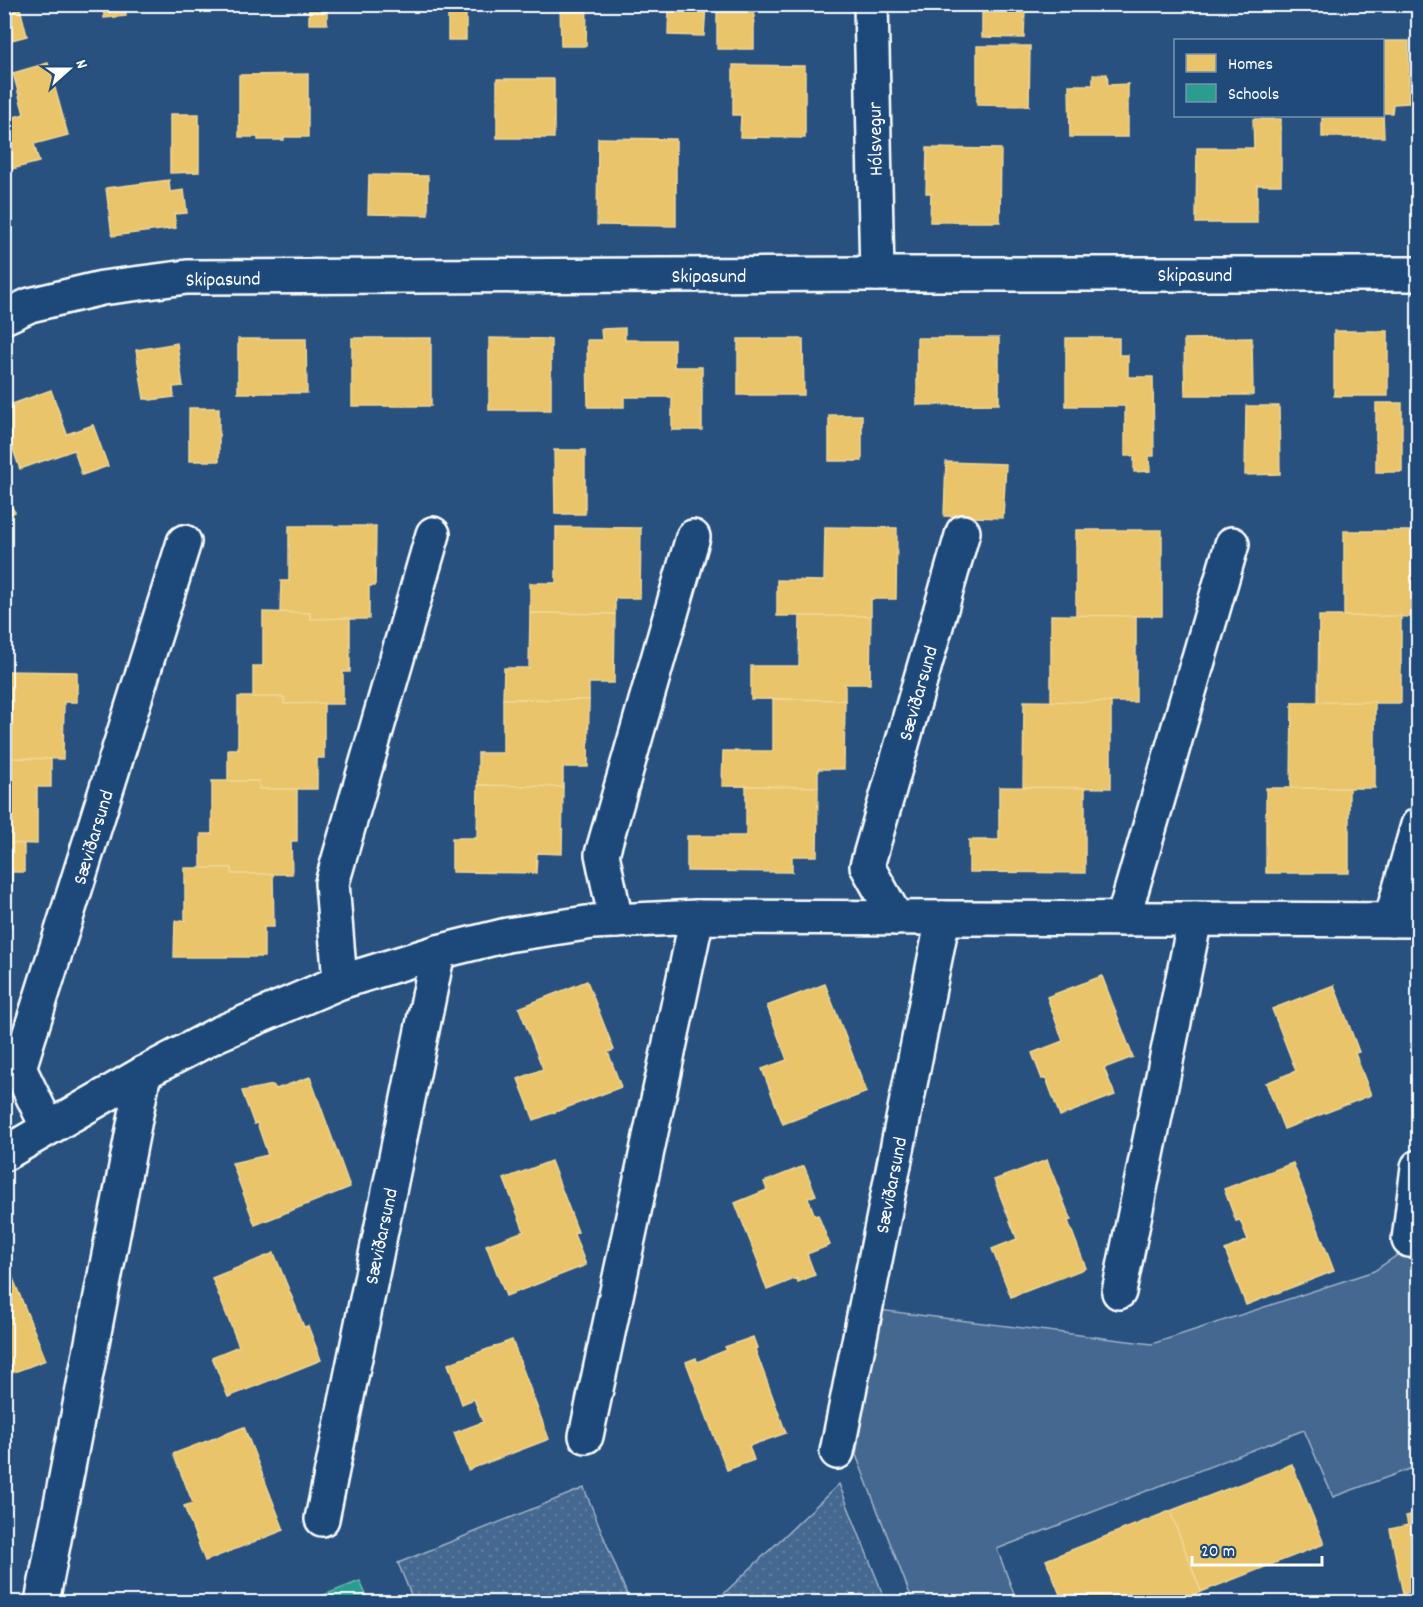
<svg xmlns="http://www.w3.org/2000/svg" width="1423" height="1607" viewBox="0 0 1423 1607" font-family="Dekko,sans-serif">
	<defs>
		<pattern id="park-dots" width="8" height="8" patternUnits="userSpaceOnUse" patternTransform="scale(1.5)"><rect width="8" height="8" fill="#446890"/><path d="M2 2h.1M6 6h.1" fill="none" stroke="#607fa1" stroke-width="1.8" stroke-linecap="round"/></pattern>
	</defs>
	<rect width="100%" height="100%" fill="#28517f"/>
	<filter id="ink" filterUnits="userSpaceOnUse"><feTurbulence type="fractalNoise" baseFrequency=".0167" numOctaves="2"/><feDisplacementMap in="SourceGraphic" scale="12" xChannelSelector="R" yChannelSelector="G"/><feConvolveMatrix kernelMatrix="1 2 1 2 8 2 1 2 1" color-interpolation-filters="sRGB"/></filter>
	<g filter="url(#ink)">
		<!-- green -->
		<polygon fill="#446890" stroke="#a2b4c8" stroke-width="1.5" points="1418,1241 1418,1466 1333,1497 1304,1430 997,1549 1017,1602 913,1602 856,1455 879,1310 1152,1344 1374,1271"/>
		<!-- park -->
		<g fill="url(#park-dots)" stroke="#a2b4c8" stroke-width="1.5">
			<polygon points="839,1484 886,1602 715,1602"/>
			<polygon points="584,1488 630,1602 414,1602 398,1563"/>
		</g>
		<!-- homes -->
		<g fill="#e9c46a" stroke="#f0d697" stroke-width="1.5">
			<polygon points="4,4 19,4 27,36 4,42"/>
			<polygon points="103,4 125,4 126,16 104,18"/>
			<rect x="309" y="4" width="18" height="20"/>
			<polygon points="560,4 587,4 586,46 561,46"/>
			<polygon points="669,4 706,4 704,36 668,35"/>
			<rect x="717" y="4" width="37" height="45"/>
			<rect x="1117" y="4" width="34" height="5"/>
			<rect x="448" y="7" width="18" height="33"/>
			<polygon points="982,9 1025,9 1024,38 982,37"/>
			<polygon points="1382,41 1409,41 1409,103 1393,104 1392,113 1383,113 1384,137 1322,137 1322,116 1382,116"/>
			<polygon points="977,46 1030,46 1029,106 977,105"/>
			<polygon points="48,63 68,135 34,144 39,162 4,171 4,120 24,114 13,73"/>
			<polygon points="733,65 805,66 805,138 740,137 741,115 733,115"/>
			<polygon points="308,74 308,137 284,137 284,140 258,140 258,137 239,137 239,75"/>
			<polygon points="1107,74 1108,85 1128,84 1128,137 1070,137 1069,85 1093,85 1093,75"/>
			<rect x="497" y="79" width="57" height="59"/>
			<polygon points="170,114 199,114 199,172 170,173"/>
			<polygon points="1253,119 1281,119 1281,185 1257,185 1257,223 1196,223 1197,148 1254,148"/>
			<polygon points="598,138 676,139 676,226 597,225"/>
			<polygon points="927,148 1001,149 1000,222 930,222 931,193 926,193"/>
			<polygon points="369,175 428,176 428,215 368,214"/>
			<polygon points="169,180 170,192 184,190 187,213 174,214 176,228 112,236 106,188"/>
			<polygon points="625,328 625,340 674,340 674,367 702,367 702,430 672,430 672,397 624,397 624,407 588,407 587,340 602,340 601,329"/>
			<rect x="1334" y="331" width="54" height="65"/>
			<rect x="352" y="338" width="79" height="68"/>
			<polygon points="489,338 551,339 551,410 489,410"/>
			<polygon points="917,338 999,338 999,404 917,405"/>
			<polygon points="1066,338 1119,338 1119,355 1128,355 1128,377 1153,377 1154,456 1149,456 1150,471 1134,472 1134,456 1125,456 1125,406 1066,406"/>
			<polygon points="1252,338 1253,395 1185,395 1184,339"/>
			<polygon points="238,339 306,339 307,393 238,393"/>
			<polygon points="738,339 803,339 804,395 738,395"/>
			<polygon points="177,343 183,386 173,387 174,397 150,400 149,399 144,399 136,350"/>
			<polygon points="51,390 67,434 93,425 108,466 82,475 74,450 20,469 4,424 4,407"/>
			<rect x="1376" y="403" width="26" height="69"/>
			<polygon points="1246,406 1279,406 1280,474 1245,475"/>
			<rect x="189" y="408" width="30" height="53"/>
			<rect x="829" y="415" width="33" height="46"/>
			<polygon points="554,450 585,450 585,514 555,514"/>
			<polygon points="946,462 1006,464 1003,518 944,516"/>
			<polygon points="4,496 15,512 4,518"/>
			<polygon points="289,526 376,526 375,586 369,586 369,619 310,619 310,613 280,612 281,581 289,581"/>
			<polygon points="556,527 641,528 640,598 615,598 615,614 530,613 530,583 556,583"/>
			<polygon points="825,527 897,528 896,599 871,599 871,616 777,616 777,580 824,581"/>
			<rect x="1076" y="530" width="86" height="86"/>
			<polygon points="1344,531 1418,531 1418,617 1344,616"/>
			<polygon points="263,612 310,613 310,619 350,618 350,672 343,672 343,704 284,704 284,697 253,697 253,666 263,666"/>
			<polygon points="530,613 615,614 614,683 589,683 589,700 503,699 504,668 529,668"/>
			<polygon points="1051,615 1136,616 1136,702 1051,702"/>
			<polygon points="800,616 871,616 870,684 845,684 845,700 751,699 751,666 799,666"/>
			<polygon points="1319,616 1401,616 1401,703 1318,703"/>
			<polygon points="4,671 77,672 77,702 64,702 63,759 4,758"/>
			<polygon points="238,697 284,697 284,704 324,703 324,758 317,758 317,789 259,789 259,781 228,781 228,749 238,749"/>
			<polygon points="503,699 589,700 588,767 563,767 563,787 478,785 478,753 503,753"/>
			<polygon points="773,699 845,700 844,769 818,769 818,787 722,786 723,751 773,751"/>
			<polygon points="1024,701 1111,702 1111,788 1023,787"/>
			<polygon points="1292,702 1375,702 1375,788 1291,788"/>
			<polygon points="4,758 51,759 51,787 37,787 37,844 4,843"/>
			<polygon points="212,781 259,781 259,789 297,789 297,841 291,841 292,874 232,874 232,868 201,869 201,834 212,834"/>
			<polygon points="478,785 563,787 562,854 537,853 536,873 452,872 452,838 477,838"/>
			<polygon points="746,786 818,787 817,856 792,856 792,872 687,871 687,836 746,836"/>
			<polygon points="999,787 1085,788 1085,873 969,872 969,840 999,840"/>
			<rect x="1266" y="788" width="83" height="85"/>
			<polygon points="4,843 24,844 24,872 12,872 11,928 4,928"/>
			<polygon points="185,868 232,868 232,874 273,874 274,927 264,927 264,957 174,957 175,921 185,920"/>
			<polygon points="1102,976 1133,1057 1104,1068 1115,1095 1060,1116 1046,1078 1042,1079 1032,1053 1063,1041 1047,997"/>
			<polygon points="587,981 614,1050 608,1052 621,1087 534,1120 518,1079 543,1069 519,1008"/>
			<polygon points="825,984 867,1092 783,1124 762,1069 787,1060 767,1006"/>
			<polygon points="1334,985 1359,1052 1355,1053 1371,1095 1284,1129 1266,1083 1296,1071 1272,1009"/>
			<polygon points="310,1077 350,1187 255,1225 232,1163 268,1155 257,1123 254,1124 242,1091 273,1085 276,1089"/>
			<polygon points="1047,1160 1071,1220 1068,1221 1086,1268 1011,1297 992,1249 1017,1239 994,1180"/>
			<polygon points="551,1161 578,1232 574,1234 586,1265 506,1296 486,1245 524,1231 504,1179"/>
			<polygon points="1293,1163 1334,1271 1246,1305 1225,1250 1248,1240 1240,1220 1236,1221 1224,1189"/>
			<polygon points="804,1166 816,1195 808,1198 815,1216 818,1215 830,1245 807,1254 815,1275 798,1282 797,1278 767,1290 758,1265 759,1264 735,1203 767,1190 764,1182"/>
			<polygon points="274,1253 304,1327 308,1326 321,1360 228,1397 212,1357 239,1346 212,1278"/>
			<polygon points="4,1256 46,1360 4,1376"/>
			<polygon points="753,1337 757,1348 755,1349 786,1433 749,1446 754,1460 727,1470 686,1362 696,1358 697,1362 727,1350 725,1347"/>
			<polygon points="512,1340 549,1439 468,1470 454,1433 483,1422 474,1399 462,1404 448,1364"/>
			<polygon points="244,1427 284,1530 205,1561 184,1506 193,1503 173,1454"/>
			<polygon points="1292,1464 1324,1544 1201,1592 1170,1511"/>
			<polygon points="1170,1511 1201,1592 1174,1602 1063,1602 1046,1560"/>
			<polygon points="1418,1513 1418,1590 1403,1594 1390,1529 1408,1525 1406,1516"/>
		</g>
		<!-- schools -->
		<polygon fill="#2a9d8f" stroke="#6abab1" stroke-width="1.5" points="360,1581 369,1602 306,1602"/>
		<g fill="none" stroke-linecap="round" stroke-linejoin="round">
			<!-- street casing -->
			<g stroke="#fff" stroke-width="38">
				<g id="street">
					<polyline points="871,4 877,274"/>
					<polyline points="4,317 30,305 102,288 187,277 877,274 1418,274"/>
					<polyline points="896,918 867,866 963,532"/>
					<polyline points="1123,919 1232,544"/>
					<polyline points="1391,920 1418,825"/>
					<polyline points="616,921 602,854 693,537"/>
					<polyline points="340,982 332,883 433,534"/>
					<polyline points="48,1128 19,1068 184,542"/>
					<polyline points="4,1154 144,1073 218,1034 340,982 438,952 507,935 593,922 697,917 1418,920"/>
					<polyline points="1409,1240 1418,1167"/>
					<polyline points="1119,1292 1195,919"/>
					<polyline points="586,1436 697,917"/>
					<polyline points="837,1452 943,918"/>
					<polyline points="322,1519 438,952"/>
					<polyline points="42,1602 144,1073"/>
				</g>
			</g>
			<!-- street -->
			<use href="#street" stroke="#1f4a7a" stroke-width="33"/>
		</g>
	</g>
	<g text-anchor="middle" stroke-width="6" stroke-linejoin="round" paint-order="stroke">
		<!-- street labels -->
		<g font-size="20" fill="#fff" stroke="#1f4a7a">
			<text transform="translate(874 139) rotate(-91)" y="7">Hólsvegur</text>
			<text x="1195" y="281">Skipasund</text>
			<text x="709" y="282">Skipasund</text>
			<text transform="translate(223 278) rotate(-1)" y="7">Skipasund</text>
			<text transform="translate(917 693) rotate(-74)" y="7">Sæviðarsund</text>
			<text transform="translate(92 837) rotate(-73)" y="7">Sæviðarsund</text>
			<text transform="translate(890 1185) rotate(-79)" y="7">Sæviðarsund</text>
			<text transform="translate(380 1236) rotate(-78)" y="7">Sæviðarsund</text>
		</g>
	</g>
	<!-- margin -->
	<rect width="1423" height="1607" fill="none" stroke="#1f4a7a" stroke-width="24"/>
	<rect x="12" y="12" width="1399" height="1583" fill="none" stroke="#fff" stroke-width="2" filter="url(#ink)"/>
	<!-- legend -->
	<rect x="1174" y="39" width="210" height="78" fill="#1f4a7a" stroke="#7992af" stroke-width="1.5"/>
	<rect x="1186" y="54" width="30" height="18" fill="#e9c46a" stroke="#7992af" stroke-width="1.5"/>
	<text x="1228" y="69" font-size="18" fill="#ffffff">Homes</text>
	<rect x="1186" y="84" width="30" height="18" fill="#2a9d8f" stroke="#7992af" stroke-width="1.5"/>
	<text x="1228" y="99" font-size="18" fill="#ffffff">Schools</text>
	<!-- north arrow -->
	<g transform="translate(69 69) rotate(69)" stroke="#1f4a7a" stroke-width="4.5" paint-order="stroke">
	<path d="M0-4.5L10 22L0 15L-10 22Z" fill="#ffffff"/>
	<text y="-9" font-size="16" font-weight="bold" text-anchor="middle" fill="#ffffff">N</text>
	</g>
	<!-- scale -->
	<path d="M1192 1556v9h130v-9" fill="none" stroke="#ffffff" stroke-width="3"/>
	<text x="1201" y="1556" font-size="18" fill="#ffffff" stroke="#1f4a7a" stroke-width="4.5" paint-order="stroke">20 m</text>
</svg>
